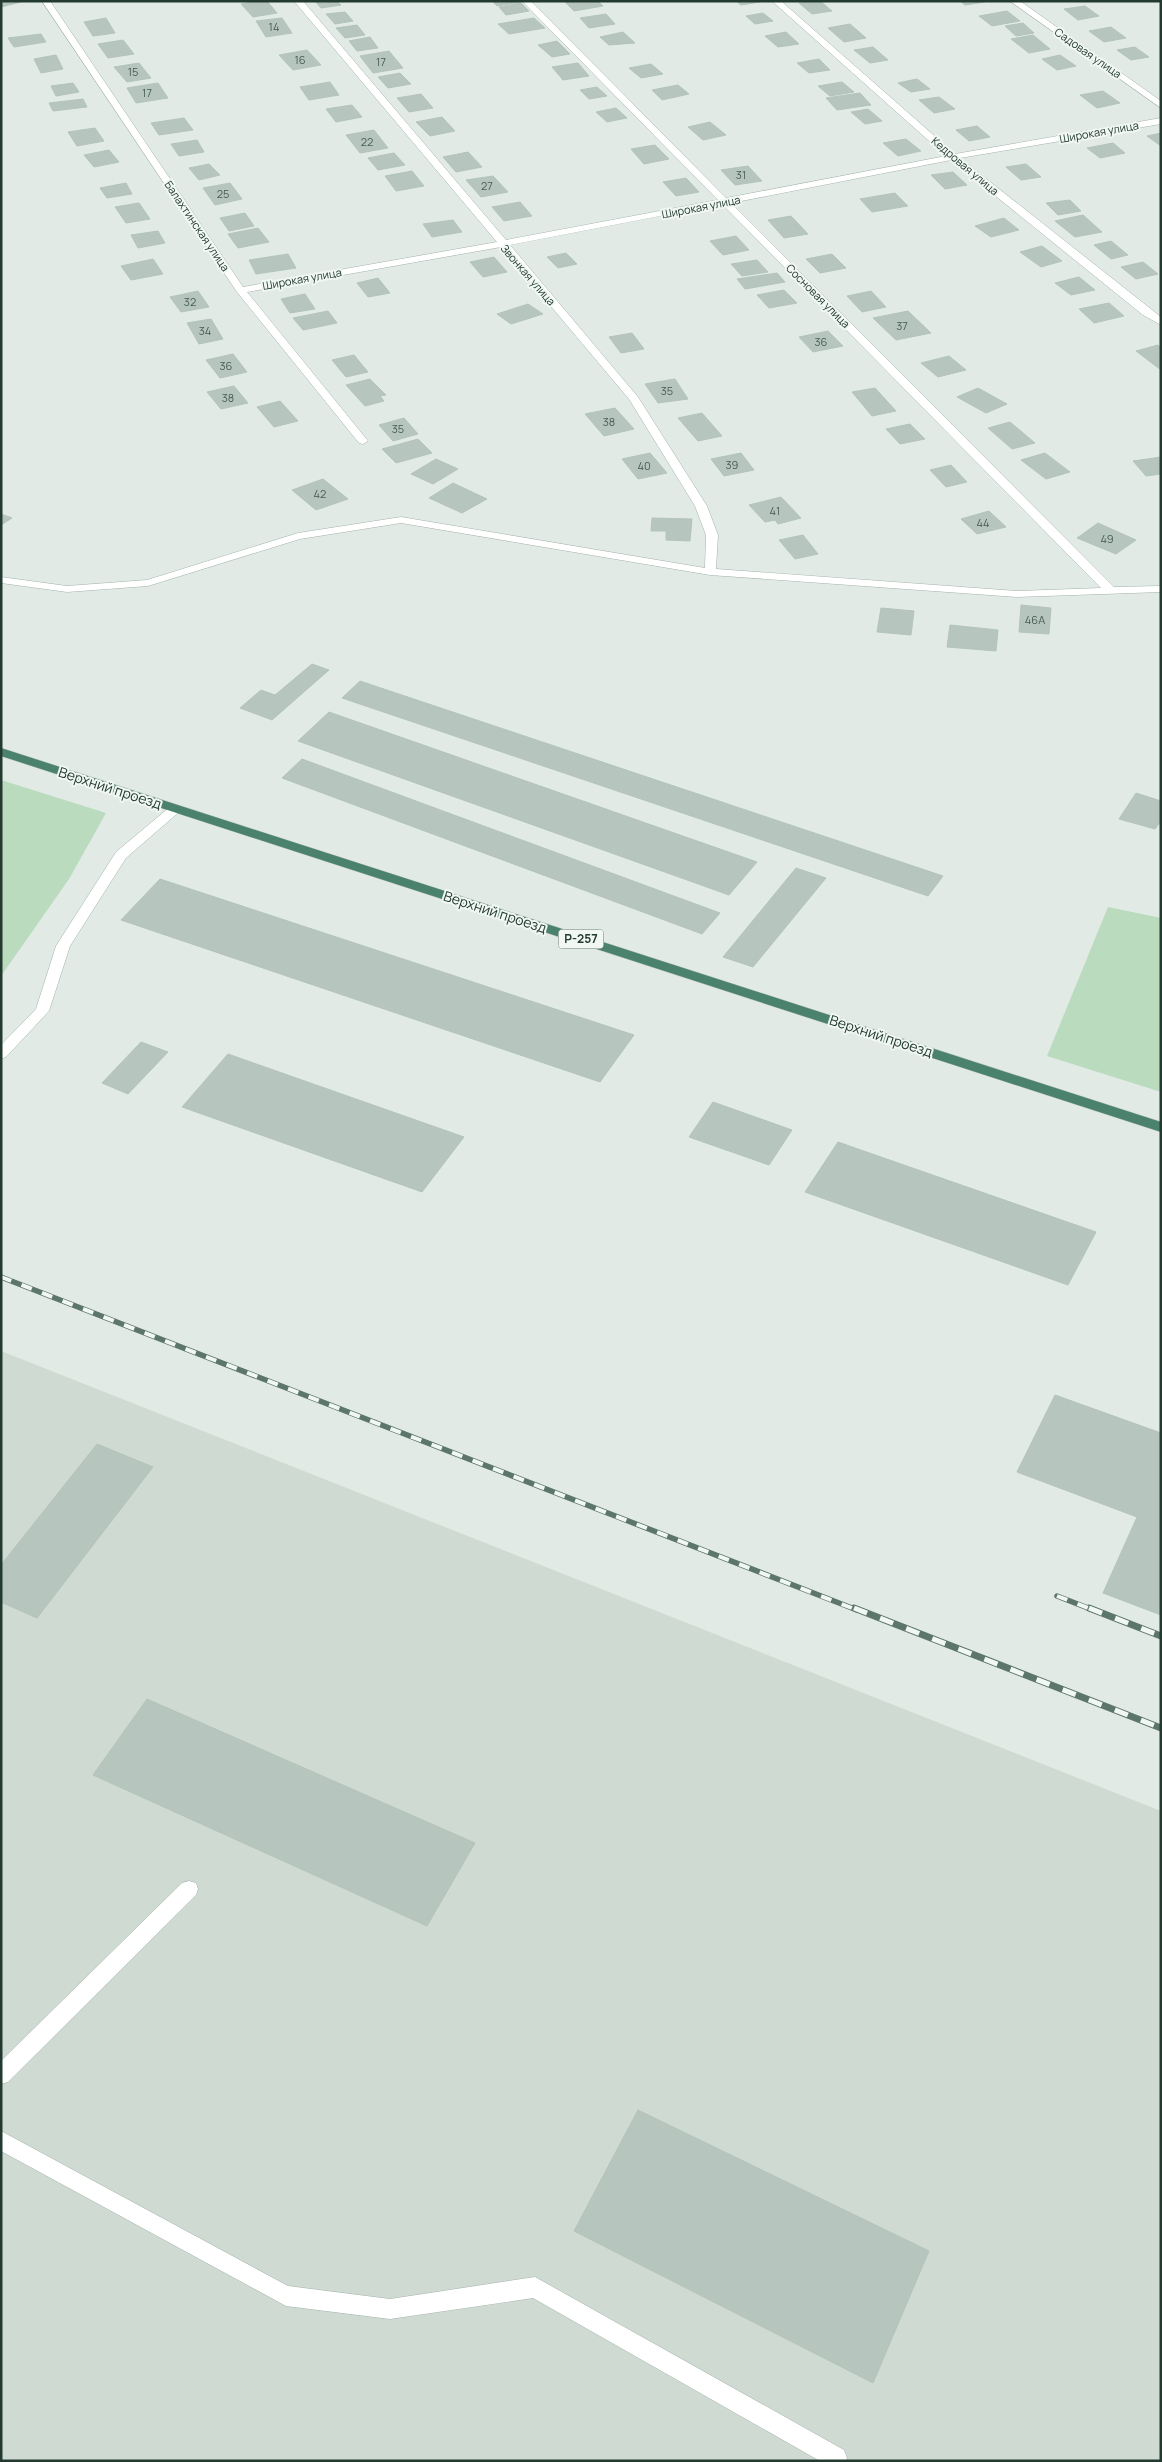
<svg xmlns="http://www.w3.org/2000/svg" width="1162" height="2462" viewBox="0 0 1162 2462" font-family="Manrope,sans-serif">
	<rect width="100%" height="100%" fill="#e1eae5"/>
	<!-- built -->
	<polygon fill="#cfdad3" points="1,1351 1161,1811 1161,2461 1,2461"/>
	<!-- green -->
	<g fill="#badbbe">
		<polygon points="1,780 106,813 69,879 1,976"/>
		<polygon points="1108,907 1161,918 1161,1092 1047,1056"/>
	</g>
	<!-- building -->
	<g fill="#b6c5bd" stroke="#b3c4bb">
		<polygon points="1,1 20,1 21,2 1,7"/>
		<polygon points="257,1 267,1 277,13 253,17 241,4"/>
		<polygon points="315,1 337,1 341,5 321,8"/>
		<polygon points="492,1 520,1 520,2 497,6"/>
		<polygon points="564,1 598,1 603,6 574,11"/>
		<polygon points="736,1 760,1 760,2 741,5"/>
		<polygon points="820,1 832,11 812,14 799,3"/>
		<polygon points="960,1 984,1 985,2 965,5"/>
		<polygon points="521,3 529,11 506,15 499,7"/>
		<polygon points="1085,6 1099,16 1078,20 1064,9"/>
		<polygon points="1007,11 1020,21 992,26 979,16"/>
		<polygon points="345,12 353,21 335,24 326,14"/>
		<polygon points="763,13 773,21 755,24 746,16"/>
		<polygon points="606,14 615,24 589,28 580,18"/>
		<polygon points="106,18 115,33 93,36 84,22"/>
		<polygon points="282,18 292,33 266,37 256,21"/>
		<polygon points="534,18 545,28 509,34 498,24"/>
		<polygon points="1023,23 1034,33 1016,36 1005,26"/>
		<polygon points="850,24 866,38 844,42 828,28"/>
		<polygon points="357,25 365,35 345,38 336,28"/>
		<polygon points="1111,27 1126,38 1104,42 1089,31"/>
		<polygon points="623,32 635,43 609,45 600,37"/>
		<polygon points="786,32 799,44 778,47 765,36"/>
		<polygon points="41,34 46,42 14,47 8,38"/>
		<polygon points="1033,35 1050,49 1029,53 1011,39"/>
		<polygon points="370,37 378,48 357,51 349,41"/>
		<polygon points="123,40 134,54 108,58 98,44"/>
		<polygon points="557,41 570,54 552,57 538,45"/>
		<polygon points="873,47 888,60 870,63 854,50"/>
		<polygon points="1135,47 1149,57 1131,60 1117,50"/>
		<polygon points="307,50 321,65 293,70 279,55"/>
		<polygon points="389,51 403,68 373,73 360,56"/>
		<polygon points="56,55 63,69 41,73 34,59"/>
		<polygon points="1060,55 1076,66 1057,70 1042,59"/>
		<polygon points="819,59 830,70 809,73 797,63"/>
		<polygon points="139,63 151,78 127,82 114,67"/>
		<polygon points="578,63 589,76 563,80 552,67"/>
		<polygon points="651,64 663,74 641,78 629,68"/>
		<polygon points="400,73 411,84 388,88 378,77"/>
		<polygon points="917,79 930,89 911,92 898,83"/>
		<polygon points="330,82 339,95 309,100 300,87"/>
		<polygon points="842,82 854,92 830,96 818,86"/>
		<polygon points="73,83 79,92 56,96 51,86"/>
		<polygon points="158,83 168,98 136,103 127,88"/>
		<polygon points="678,85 689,94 662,100 652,90"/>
		<polygon points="597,87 607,96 589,99 580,90"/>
		<polygon points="1103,91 1120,103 1097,108 1080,95"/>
		<polygon points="860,93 871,105 837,110 826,98"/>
		<polygon points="421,94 433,108 409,112 397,98"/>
		<polygon points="939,97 955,109 934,113 919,100"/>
		<polygon points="83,99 87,107 53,111 49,103"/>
		<polygon points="352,105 362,117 336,122 326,109"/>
		<polygon points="616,108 627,118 607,122 596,112"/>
		<polygon points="868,109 882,121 865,124 851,112"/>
		<polygon points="442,117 455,131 430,136 416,122"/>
		<polygon points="184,118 193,130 159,135 151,123"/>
		<polygon points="710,122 726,135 703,140 688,127"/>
		<polygon points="977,126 990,137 969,141 956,130"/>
		<polygon points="95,128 104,141 77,146 68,132"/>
		<polygon points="374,130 388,148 360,153 346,135"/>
		<polygon points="1161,133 1161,146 1147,136"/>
		<polygon points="906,139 921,151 898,156 883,143"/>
		<polygon points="197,140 204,152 179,156 171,144"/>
		<polygon points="1113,143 1125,153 1100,158 1087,148"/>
		<polygon points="655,145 669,159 644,164 631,149"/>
		<polygon points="109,150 119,162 94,167 84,155"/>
		<polygon points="468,152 482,167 456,172 443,157"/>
		<polygon points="394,153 405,165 378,170 368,158"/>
		<polygon points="209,164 220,175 199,180 189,168"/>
		<polygon points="1026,164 1041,177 1021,180 1006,167"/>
		<polygon points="748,166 762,181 735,185 721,170"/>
		<polygon points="412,171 424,186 396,191 385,176"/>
		<polygon points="953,172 967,185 945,189 931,175"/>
		<polygon points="493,176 508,192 481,197 466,180"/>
		<polygon points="686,178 699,192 676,196 663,182"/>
		<polygon points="126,183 132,194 107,198 100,188"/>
		<polygon points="230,183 242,199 215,205 203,188"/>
		<polygon points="895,193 908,206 872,212 860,199"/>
		<polygon points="1070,200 1081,211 1058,215 1046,203"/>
		<polygon points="520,202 532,216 504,221 492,207"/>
		<polygon points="139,203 150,219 126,223 115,207"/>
		<polygon points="245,213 254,226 229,231 220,218"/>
		<polygon points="1083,215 1102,232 1075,237 1055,221"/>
		<polygon points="791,216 808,234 784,238 768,220"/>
		<polygon points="1004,218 1019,230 991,237 975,226"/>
		<polygon points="453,220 462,232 432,237 423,224"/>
		<polygon points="258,228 269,242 238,248 228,234"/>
		<polygon points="158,231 165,243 138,248 131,235"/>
		<polygon points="736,236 749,250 723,255 710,241"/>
		<polygon points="1111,241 1128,255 1111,259 1094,245"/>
		<polygon points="1042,246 1062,261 1041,267 1020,252"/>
		<polygon points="566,253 577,264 558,268 547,257"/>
		<polygon points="288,254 296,268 256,274 249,260"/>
		<polygon points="832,254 846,268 820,273 806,259"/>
		<polygon points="494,257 507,272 483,277 470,262"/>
		<polygon points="153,259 163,274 131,280 121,266"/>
		<polygon points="757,260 768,272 742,276 731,264"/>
		<polygon points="1143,262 1158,274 1136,279 1121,267"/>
		<polygon points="777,273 785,282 745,289 737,279"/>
		<polygon points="1079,277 1095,290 1071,295 1055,283"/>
		<polygon points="378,278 390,293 368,297 357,283"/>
		<polygon points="784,290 797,303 769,308 757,295"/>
		<polygon points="198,291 209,307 181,312 170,297"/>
		<polygon points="871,291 886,307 862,312 847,296"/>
		<polygon points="305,294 315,309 290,313 281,299"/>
		<polygon points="1109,303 1124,316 1094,323 1079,309"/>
		<polygon points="528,304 543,314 511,324 497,314"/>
		<polygon points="328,311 337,323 303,330 293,318"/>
		<polygon points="908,311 931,333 896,340 873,318"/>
		<polygon points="211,319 223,339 199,344 187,323"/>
		<polygon points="828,331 843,346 813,352 799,337"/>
		<polygon points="632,333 644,349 621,353 609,337"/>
		<polygon points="1158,345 1161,348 1161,370 1136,351"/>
		<polygon points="233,354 247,372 220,378 206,360"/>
		<polygon points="354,355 368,372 346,377 332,360"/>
		<polygon points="949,356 966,370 938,377 921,363"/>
		<polygon points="370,379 386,395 380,396 384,401 365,406 346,385"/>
		<polygon points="675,379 688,399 658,403 645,384"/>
		<polygon points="234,386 248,403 221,409 207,392"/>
		<polygon points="875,388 896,411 872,416 852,392"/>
		<polygon points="978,388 1007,404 986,413 957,397"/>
		<polygon points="280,401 298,421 274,427 257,407"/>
		<polygon points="615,408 634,429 604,436 585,414"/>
		<polygon points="702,413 722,436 698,441 678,418"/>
		<polygon points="404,418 418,434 393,441 379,425"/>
		<polygon points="1010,422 1035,443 1012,449 988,428"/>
		<polygon points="910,424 925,439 900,444 886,429"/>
		<polygon points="418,439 432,453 396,463 382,449"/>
		<polygon points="650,453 667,473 638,479 622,459"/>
		<polygon points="741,453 754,470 724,476 711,459"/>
		<polygon points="1045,453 1070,472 1046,479 1021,460"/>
		<polygon points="1161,457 1161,474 1146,476 1133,461"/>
		<polygon points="436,459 458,469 433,484 411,474"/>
		<polygon points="951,465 967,482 946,487 930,470"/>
		<polygon points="323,479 348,499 316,510 292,490"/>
		<polygon points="453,483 487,499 462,513 429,498"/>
		<polygon points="781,497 801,518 778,524 775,520 765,522 749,505"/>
		<polygon points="989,511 1006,527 977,534 961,519"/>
		<polygon points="1,514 12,518 1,525"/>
		<polygon points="652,518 692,519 690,541 666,540 666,531 651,531"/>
		<polygon points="1098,523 1136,540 1116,554 1077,538"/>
		<polygon points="803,535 818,554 795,559 779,540"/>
		<polygon points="1021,605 1051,608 1049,634 1019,632"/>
		<polygon points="881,608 914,611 911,635 877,632"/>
		<polygon points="950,625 998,630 996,651 947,647"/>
		<polygon points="312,664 329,670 272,720 240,708 261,690 275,695"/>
		<polygon points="360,681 943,876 928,896 342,698"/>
		<polygon points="329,712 757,862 729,895 298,741"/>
		<polygon points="302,759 720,913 702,934 282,778"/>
		<polygon points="1136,793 1161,801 1161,821 1155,829 1119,819"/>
		<polygon points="796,868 826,878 753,967 723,957"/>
		<polygon points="160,879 634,1035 600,1082 121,920"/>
		<polygon points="141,1042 168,1052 128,1094 102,1083"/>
		<polygon points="228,1054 464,1137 422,1192 182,1107"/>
		<polygon points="713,1102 792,1130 769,1165 689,1137"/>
		<polygon points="838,1142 1096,1232 1068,1285 805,1192"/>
		<polygon points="1055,1395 1161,1433 1161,1615 1103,1593 1137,1517 1017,1472"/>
		<polygon points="97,1444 153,1467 37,1618 1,1602 1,1565"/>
		<polygon points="147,1699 475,1843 427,1926 93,1775"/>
		<polygon points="638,2110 929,2251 873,2383 574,2231"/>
	</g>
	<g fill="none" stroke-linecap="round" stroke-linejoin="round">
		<!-- service casing -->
		<g stroke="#a4b2ab" stroke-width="1">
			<g id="service">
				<polygon points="175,805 181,809 179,812 126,858 70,946 49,1011 6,1057 1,1059 1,1045 36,1009 56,946 116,852 171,806"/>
				<polygon points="189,1881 196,1883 198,1889 196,1895 8,2082 1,2084 1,2061 182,1883"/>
				<polygon points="1,2131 288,2286 390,2299 535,2277 844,2450 847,2458 846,2461 820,2461 533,2298 390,2319 286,2306 1,2151"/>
			</g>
		</g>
		<!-- minor casing -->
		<g stroke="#a4b2ab" stroke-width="1">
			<g id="minor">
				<path d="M42 1H50L243 287 497 242 294 1H303L506 240 718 200 522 1H531L726 198 946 156 772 1H781L955 154 1161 118V124L960 158 1161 317V325L1143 315 951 160 731 203 1114 587 1161 586V592L1017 597 710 575 401 523 300 539 148 586 67 592 1 583V577L67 586 147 580 298 533 401 517 705 568 706 535 695 506 629 399 501 247 247 292 368 441 363 444 359 443 237 292ZM722 204 1101 588 1017 591 716 569 718 535 707 506 638 397 510 245Z"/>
				<polygon points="1010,1 1020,1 1161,101 1161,108"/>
			</g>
		</g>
		<!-- trunk casing -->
		<g stroke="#bdc4c1" stroke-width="1">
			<polygon id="trunk" points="1,748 1161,1122 1161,1132 1,756"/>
		</g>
		<!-- service -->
		<use href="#service" fill="#fff" fill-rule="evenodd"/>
		<!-- minor -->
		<use href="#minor" fill="#fff" fill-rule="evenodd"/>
		<!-- trunk -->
		<use href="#trunk" fill="#4b826d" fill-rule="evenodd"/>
		<!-- rail-far1 casing -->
		<g stroke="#5c766b" stroke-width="5.5">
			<g id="rail-far1">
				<polyline points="1,1277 857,1610"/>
				<polyline points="1057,1596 1093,1610"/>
			</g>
		</g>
		<!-- rail casing -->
		<g stroke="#5c766b" stroke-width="7">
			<g id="rail">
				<polyline points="854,1608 1161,1728"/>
				<polyline points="1089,1608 1161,1636"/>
			</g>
		</g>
		<!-- rail-far1 -->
		<use href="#rail-far1" stroke="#f1f7f3" stroke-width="4" stroke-dasharray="11" stroke-linecap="butt"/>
		<!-- rail -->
		<use href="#rail" stroke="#f1f7f3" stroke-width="5" stroke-dasharray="14" stroke-linecap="butt"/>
	</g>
	<g text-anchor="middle" stroke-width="4" stroke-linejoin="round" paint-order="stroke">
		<!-- number labels -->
		<g font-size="11" fill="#475d53">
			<text x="274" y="31">14</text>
			<text x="300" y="64">16</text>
			<text x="381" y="66">17</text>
			<text x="133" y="76">15</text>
			<text x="147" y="97">17</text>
			<text x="367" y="146">22</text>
			<text x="741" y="179">31</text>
			<text x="487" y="190">27</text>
			<text x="223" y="198">25</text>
			<text x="190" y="306">32</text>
			<text x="902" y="330">37</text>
			<text x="205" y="335">34</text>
			<text x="821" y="346">36</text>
			<text x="226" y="370">36</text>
			<text x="667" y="395">35</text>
			<text x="228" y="402">38</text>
			<text x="609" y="426">38</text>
			<text x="398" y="433">35</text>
			<text x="732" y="469">39</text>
			<text x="644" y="470">40</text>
			<text x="320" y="498">42</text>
			<text x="775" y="515">41</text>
			<text x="983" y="527">44</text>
			<text x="1107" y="543">49</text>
			<text x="1035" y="624">46А</text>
		</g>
		<!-- far-street labels -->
		<g font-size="11" fill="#223a30" stroke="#f1f7f3">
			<text transform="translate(1088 53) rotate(35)" y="4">Садовая улица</text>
			<text transform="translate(1099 132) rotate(-10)" y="4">Широкая улица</text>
			<text transform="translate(965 166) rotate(40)" y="4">Кедровая улица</text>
			<text transform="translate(701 207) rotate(-11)" y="4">Широкая улица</text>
			<text transform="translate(197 226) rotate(56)" y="4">Балахтинская улица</text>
			<text transform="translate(528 275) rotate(49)" y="4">Звонкая улица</text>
			<text transform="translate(302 279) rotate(-10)" y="4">Широкая улица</text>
			<text transform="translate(818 296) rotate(45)" y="4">Сосновая улица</text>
		</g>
		<!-- shield labels -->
		<rect fill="#f1f7f3" stroke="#60736a" stroke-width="1" x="558.5" y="929.5" width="45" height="19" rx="4"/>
		<g font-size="12" font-weight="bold" fill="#223a30">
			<text x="581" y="943">Р-257</text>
		</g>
		<!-- street labels -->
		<g font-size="14" fill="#223a30" stroke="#f1f7f3">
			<text transform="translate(110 788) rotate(18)" y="5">Верхний проезд</text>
			<text transform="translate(495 912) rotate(18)" y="5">Верхний проезд</text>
			<text transform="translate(881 1036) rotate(18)" y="5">Верхний проезд</text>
		</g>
	</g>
	<!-- border -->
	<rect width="1162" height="2462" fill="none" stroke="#223a30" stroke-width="5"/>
</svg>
